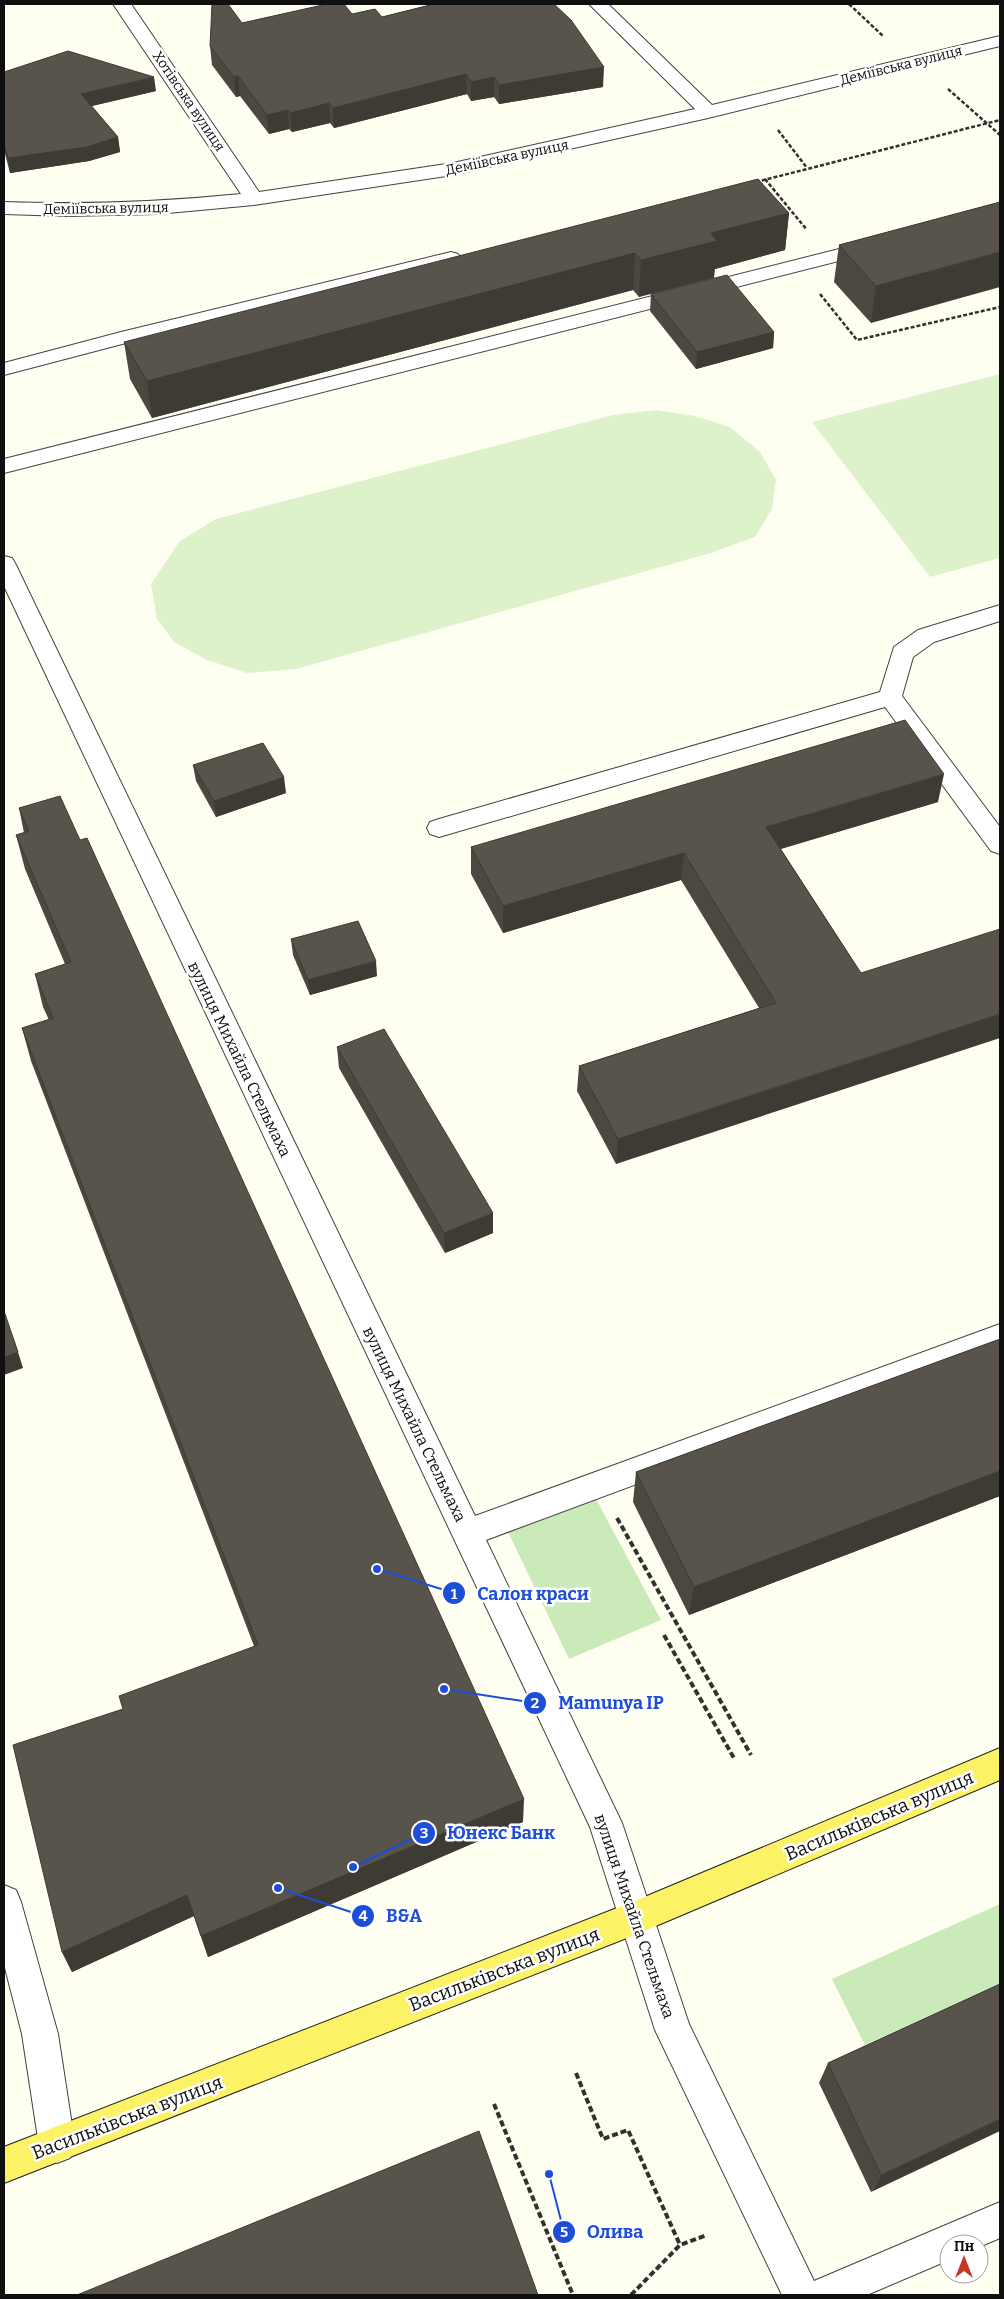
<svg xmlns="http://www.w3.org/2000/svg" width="1004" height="2299" viewBox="0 0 1004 2299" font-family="Bitter,serif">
	<rect width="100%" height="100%" fill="#fffff1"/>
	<!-- green -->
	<g fill="#caebb9">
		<polygon points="595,1497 661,1620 569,1659 507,1530"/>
		<polygon points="1000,1904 1000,1984 865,2045 832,1979"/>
	</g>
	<!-- pitch -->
	<g fill="#ddf2cb">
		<polygon points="1000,374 1000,558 930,577 812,422"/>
		<polygon points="656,410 695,416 730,427 760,452 776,480 772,509 755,537 711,553 296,669 247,673 207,660 174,642 157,619 151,584 180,541 216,519 613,415"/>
	</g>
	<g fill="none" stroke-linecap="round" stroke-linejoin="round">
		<!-- minor casing -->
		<g stroke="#424242" stroke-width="2">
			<g id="minor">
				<path d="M113 4H131L259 192 453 163 695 109 589 4H608L712 105 1000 36V46L708 118 453 175 254 205 157 214 67 216 4 214V202C85 205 160 202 241 194Z"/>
				<polygon points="875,240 882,242 885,246 882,250 4,473 4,459"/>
				<polygon points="451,252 458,254 461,258 458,262 126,343 4,375 4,363 121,332"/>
				<polygon points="4,556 12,558 15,563 475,1516 1000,1324 1000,1349 486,1540 622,1823 689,2024 814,2281 1000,2202 1000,2238 979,2247 979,2244 949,2244 949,2260 867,2295 782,2295 655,2030 590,1827 4,586"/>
				<polygon points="1000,605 1000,621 934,642 913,657 902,696 1000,827 1000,854 991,851 885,707 439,837 430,834 427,828 430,822 439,819 880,692 894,647 918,630"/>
				<polygon points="4,1885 16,1890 21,1902 58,2034 75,2145 70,2158 57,2163 44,2158 39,2145 22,2034 4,1964"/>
			</g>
		</g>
		<!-- major casing -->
		<g stroke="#202020" stroke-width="2">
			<polygon id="major" points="1000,1748 1000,1780 637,1934 4,2183 4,2147 635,1901"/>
		</g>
		<!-- path-far1 -->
		<g stroke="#313131" stroke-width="2.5" stroke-dasharray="4 2" stroke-linecap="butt">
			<polyline points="849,4 883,36"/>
			<polyline points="948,89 1000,135"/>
			<polyline points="778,130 807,168"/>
			<polyline points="765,179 807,230"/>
			<polyline points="756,182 1000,120"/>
			<polyline points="820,294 857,340 1000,307"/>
		</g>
		<!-- path -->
		<g stroke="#313131" stroke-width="4" stroke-dasharray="6 3" stroke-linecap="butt">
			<polyline points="617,1518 751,1755"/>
			<polyline points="664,1635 735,1760"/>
			<polyline points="576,2073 603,2139 628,2130 680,2245"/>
			<polyline points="494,2104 573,2295"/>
			<polyline points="631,2295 680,2245 707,2235"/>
		</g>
		<!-- minor -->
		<use href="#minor" fill="#fff" fill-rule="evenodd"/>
		<!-- major -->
		<use href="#major" fill="#fbf265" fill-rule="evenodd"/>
	</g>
	<!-- wall -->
	<g fill="#4c4740">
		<polygon points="434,4 555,4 555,5 603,87 499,104 494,97 471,101 467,94 334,128 330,123 292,132 289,129 269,134 240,96 236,97 212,65 210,46 242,23 352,14 382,17"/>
		<polygon points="4,72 156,91 92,106 118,137 120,152 89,161 10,173 4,150"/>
		<polygon points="1000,202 871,323 834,282 839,245"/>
		<polygon points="789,213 785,250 715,269 639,297 633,290 152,418 130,379 124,342"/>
		<polygon points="651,294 774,332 773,348 696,369 650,311"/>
		<polygon points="193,765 286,793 216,817 196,781"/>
		<polygon points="938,802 781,849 861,973 616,1164 577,1091 579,1066 759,1008 681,880 503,933 471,874 471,847"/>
		<polygon points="19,808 523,1822 208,1957 194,1916 72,1972 62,1952 123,1709 254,1646 31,1061 22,1028 49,1020 43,1007 35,974 65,964 25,869 16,835 24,833"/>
		<polygon points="291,939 377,976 310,995 293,955"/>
		<polygon points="337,1047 493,1233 445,1253 339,1068"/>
		<polygon points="1000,1339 1000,1496 689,1615 633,1502 636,1472"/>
		<polygon points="1000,1984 871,2192 819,2083 828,2063"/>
	</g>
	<!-- shaded-wall -->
	<g fill="#3e3a34">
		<polygon points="604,67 603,87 499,104 499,85"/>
		<polygon points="466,74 467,94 334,128 333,108"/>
		<polygon points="238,76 240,96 236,97 234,77"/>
		<polygon points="154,77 156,91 83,108 81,94"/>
		<polygon points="494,77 494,97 471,101 471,82"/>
		<polygon points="329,103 330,123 292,132 290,113"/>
		<polygon points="288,110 289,129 269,134 267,115"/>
		<polygon points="118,137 120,152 89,161 10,173 8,158"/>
		<polygon points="789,213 785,250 715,269 714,278 639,297 641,260 711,233"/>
		<polygon points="1000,252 1000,287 871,323 876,286"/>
		<polygon points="635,253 633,290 152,418 147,381"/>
		<polygon points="774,332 773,348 696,369 697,352"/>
		<polygon points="944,774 938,802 763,854 766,827"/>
		<polygon points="284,777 286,793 216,817 214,801"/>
		<polygon points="684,853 681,880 503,933 503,906"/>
		<polygon points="376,961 377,976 310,995 308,980"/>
		<polygon points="1000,1014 1000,1038 616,1164 618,1139"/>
		<polygon points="493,1213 493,1233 445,1253 444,1233"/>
		<polygon points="18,1352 23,1368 4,1375 4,1357"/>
		<polygon points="1000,1471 1000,1496 689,1615 694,1587"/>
		<polygon points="524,1799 523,1822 208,1957 201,1936"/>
		<polygon points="187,1895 194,1916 72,1972 62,1952"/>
		<polygon points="1000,2119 1000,2131 871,2192 881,2175"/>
	</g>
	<!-- building -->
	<g fill="#58534b" stroke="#3e3a34">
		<polygon points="212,4 228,4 242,23 327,4 344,4 352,14 375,9 382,17 434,4 554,4 571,20 604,67 499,85 494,77 471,82 466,74 333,108 329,103 290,113 288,110 267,115 238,76 234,77 210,46"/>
		<polygon points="68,51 154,77 81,94 118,137 87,147 8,158 4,145 4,72"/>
		<polygon points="758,179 789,213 711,233 717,241 641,260 635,253 147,381 124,342"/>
		<polygon points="1000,202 1000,252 876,286 839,245"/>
		<polygon points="727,275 774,332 697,352 651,294"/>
		<polygon points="905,720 944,774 766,827 861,973 1000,929 1000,1014 618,1139 579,1066 776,1003 684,853 503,906 471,847"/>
		<polygon points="263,743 284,777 214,801 193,765"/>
		<polygon points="60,796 80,840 87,838 524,1799 201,1936 187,1895 62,1952 13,1745 123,1709 119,1696 258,1645 22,1028 53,1018 35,974 71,962 16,835 29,831 19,808"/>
		<polygon points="358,921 376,961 308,980 291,939"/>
		<polygon points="384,1029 493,1213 444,1233 337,1047"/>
		<polygon points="4,1311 18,1352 4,1357"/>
		<polygon points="1000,1339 1000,1471 694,1587 636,1472"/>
		<polygon points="1000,1984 1000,2119 881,2175 828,2063"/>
		<polygon points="479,2131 538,2295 77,2295"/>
	</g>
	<g text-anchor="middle" stroke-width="5" stroke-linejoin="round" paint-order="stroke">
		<!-- far-street labels -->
		<g font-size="14" fill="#0f0f0f" stroke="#fff">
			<text transform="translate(901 65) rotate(-14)" y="5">Деміївська вулиця</text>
			<text transform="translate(189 101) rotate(56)" y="5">Хотівська вулиця</text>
			<text transform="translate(507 157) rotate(-12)" y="5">Деміївська вулиця</text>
			<text transform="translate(106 208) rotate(-1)" y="5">Деміївська вулиця</text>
		</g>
		<!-- street labels -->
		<g font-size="16" fill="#0f0f0f" stroke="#fff">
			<text transform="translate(240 1059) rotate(64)" y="6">вулиця Михайла Стельмаха</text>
			<text transform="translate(415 1424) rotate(64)" y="6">вулиця Михайла Стельмаха</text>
			<text transform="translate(635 1916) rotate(71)" y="6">вулиця Михайла Стельмаха</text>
		</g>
		<!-- near-street labels -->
		<g font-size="19" fill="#0f0f0f" stroke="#fff">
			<text transform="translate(879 1815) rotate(-23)" y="7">Васильківська вулиця</text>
			<text transform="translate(504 1969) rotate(-21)" y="7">Васильківська вулиця</text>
			<text transform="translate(127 2117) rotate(-21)" y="7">Васильківська вулиця</text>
		</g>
	</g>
	<!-- callouts -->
	<path fill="none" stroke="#1d4ed8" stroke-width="2" d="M377 1569L454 1593M444 1689L535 1703M353 1867L424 1833M278 1888L363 1916M549 2174L564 2232"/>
	<g fill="#1d4ed8" stroke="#fff" stroke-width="2">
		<circle cx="377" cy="1569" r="5"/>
		<circle cx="444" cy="1689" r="5"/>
		<circle cx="353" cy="1867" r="5"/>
		<circle cx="278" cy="1888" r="5"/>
		<circle cx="549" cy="2174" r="5"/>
		<circle cx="454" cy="1593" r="12"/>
		<circle cx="535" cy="1703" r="12"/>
		<circle cx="424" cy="1833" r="12"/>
		<circle cx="363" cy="1916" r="12"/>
		<circle cx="564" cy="2232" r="12"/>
	</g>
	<g font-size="15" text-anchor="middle" font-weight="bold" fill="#fff">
		<text x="454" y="1599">1</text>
		<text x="535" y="1708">2</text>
		<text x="424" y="1838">3</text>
		<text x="363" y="1921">4</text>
		<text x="564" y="2237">5</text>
	</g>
	<g font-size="18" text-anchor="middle" font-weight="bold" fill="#1d4ed8" stroke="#fff" stroke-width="5" stroke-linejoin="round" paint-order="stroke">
		<text x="533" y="1600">Салон краси</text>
		<text x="611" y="1709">Mamunya IP</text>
		<text x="501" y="1839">Юнекс Банк</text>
		<text x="404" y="1922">B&amp;A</text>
		<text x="615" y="2238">Олива</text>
	</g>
	<!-- border -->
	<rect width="1004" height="2299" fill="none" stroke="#0f0f0f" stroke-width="10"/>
	<!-- north arrow -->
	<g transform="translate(964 2259)"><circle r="24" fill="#ffffff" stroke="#9f9f9f"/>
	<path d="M0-4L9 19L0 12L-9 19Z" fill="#c33923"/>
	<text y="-8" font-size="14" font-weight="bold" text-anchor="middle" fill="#0f0f0f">Пн</text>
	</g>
</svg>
